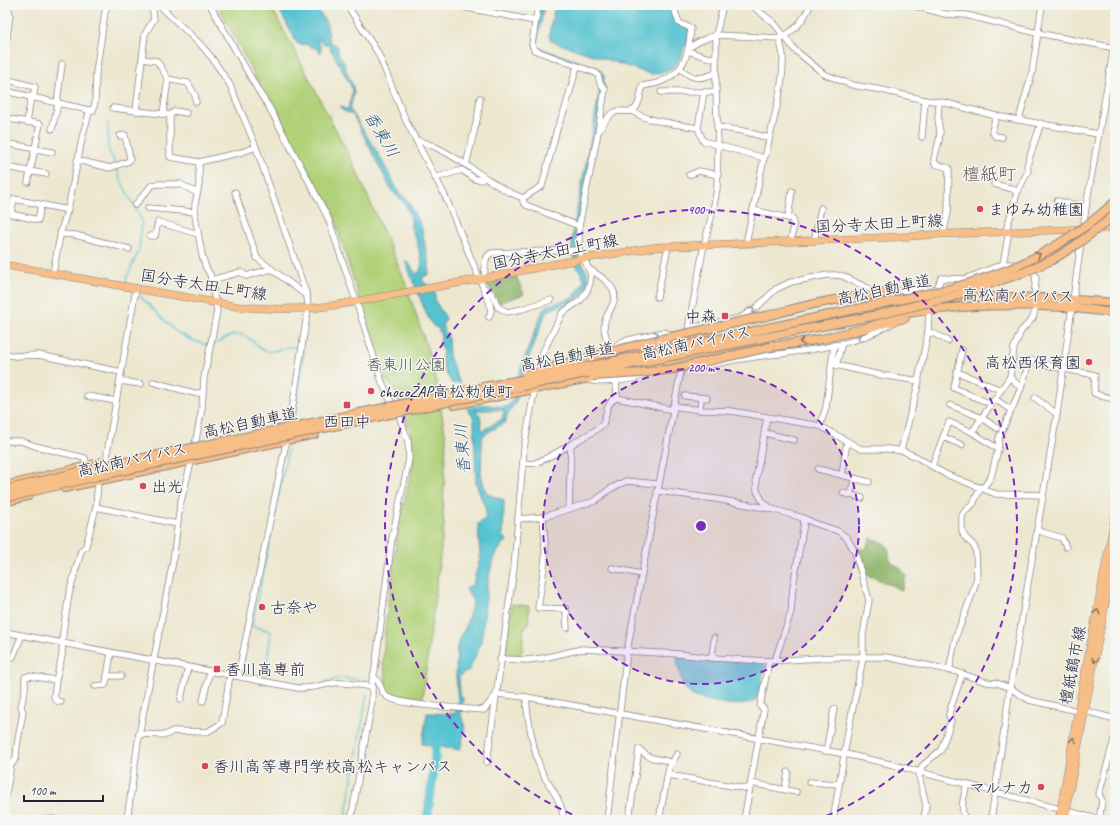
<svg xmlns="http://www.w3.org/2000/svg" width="1120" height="825" viewBox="0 0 1120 825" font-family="Caveat,'Klee One',sans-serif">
	<rect width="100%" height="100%" fill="#f6f6f2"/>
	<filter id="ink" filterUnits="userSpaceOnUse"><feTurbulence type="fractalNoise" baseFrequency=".025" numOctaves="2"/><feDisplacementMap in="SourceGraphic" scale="8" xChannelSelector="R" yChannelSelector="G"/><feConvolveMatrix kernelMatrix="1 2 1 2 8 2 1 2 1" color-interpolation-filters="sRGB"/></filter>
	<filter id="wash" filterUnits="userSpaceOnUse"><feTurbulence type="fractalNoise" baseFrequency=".012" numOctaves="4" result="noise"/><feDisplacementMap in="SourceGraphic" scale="16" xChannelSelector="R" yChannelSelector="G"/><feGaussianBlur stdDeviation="0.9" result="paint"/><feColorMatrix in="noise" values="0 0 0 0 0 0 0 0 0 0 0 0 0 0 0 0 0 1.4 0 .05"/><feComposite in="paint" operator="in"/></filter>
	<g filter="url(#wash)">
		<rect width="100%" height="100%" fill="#ede7cf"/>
		<!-- green -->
		<g fill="#b1d178" stroke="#6a7a5a">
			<path d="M218 5H270L298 57 353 163 404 279 433 365 446 438 443 512 444 524 422 701C410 701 395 700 385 692L386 676 383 665 385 630 398 530 413 464 410 431 397 394 389 383 385 380 333 214 262 90Z"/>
			<polygon points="512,604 529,606 528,625 524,629 522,652 520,652 519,659 507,658 506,656"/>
		</g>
		<!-- forest -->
		<g fill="#8cb368" stroke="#576a52">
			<polygon points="516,276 524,294 499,303 494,293 487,286 486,282"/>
			<path d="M871 538 882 542 889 548C887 569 899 561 906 576L903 585 902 590 863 573 856 550 857 547 865 550Z"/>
		</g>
		<!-- water -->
		<g fill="#57c3d1" stroke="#3c7286" fill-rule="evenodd">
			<path d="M277 5H315L328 26 327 29 329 33 328 38 331 43 335 44 338 47V53L344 62 347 73 353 86 354 93 350 109 377 152 400 194 407 199 421 226 429 264V274L423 277 422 280 435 292V301L446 318 442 325 445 333 448 335 449 356 460 384 470 403 506 407 513 400 520 370 543 310 548 305 573 298 584 281V278L576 265 572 248 573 230 600 90V75L534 47 539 5H544L537 45 538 47 599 69 604 75 603 92C598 119 593 146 588 173 583 197 577 221 576 246 575 259 591 271 588 282 580 309 561 300 546 313L525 367 517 399 506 417V422L487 433 482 437 481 476 487 494 504 500 503 535 507 541C504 544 499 548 497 553 484 576 486 614 481 641 479 652 472 661 468 672L463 673 459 677 460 693 463 699 461 716C468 725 462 740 460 750L422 744 427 713 455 714 458 702 456 677 457 647 460 636 465 629 473 602 466 589 473 584 480 558 478 524 485 519 486 510 476 484 474 418 468 410 444 370 442 359 443 351 440 344 441 336 438 328 433 326 427 315 405 261 409 263 416 274 420 271 422 262 417 242 411 228V217L405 204 392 191 353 115 342 110 341 106H342L345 109H348L352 93 351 86 331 50 330 46 328 44H324L318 39 317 40 321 48 320 53 314 47H311L306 44 300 45 296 42ZM475 410H500L504 411 502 419 499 421 482 431 480 415Z"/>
			<path d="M555 5H670L678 24 689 29 688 45 684 46C683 51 682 57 679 61 674 69 659 74 650 74L551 41 549 35Z"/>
			<path d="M677 656 763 663 765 667C763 674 759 695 755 700 746 710 700 701 690 694 682 688 677 666 677 656Z"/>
		</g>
		<!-- pier -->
		<polygon fill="#ede7cf" points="461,383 471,401 490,403 464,408 450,385"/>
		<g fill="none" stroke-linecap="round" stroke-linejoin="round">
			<!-- stream -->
			<g stroke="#57c3d1" stroke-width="1.5">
				<polyline points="108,123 108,148 115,164"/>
				<polyline points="117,169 120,179 142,221 139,250 127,277 126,284"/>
				<polyline points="139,295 176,332 194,341 207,345"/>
				<polyline points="550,305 558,302"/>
				<path d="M213 345C229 337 237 327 254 342 257 346 261 350 266 351 273 353 280 349 287 347 291 347 295 347 299 347"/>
				<polyline points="295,413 304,351"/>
				<polyline points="265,680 271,631 252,626 288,449"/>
				<path d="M325 682C339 676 353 679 368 681"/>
				<polyline points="345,820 367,694"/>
			</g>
			<!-- river -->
			<polyline stroke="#57c3d1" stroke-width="9" points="427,820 435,759 435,734"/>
		</g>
	</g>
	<g filter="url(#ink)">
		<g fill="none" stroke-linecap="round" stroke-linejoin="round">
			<!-- minor casing -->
			<g stroke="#888485" stroke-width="7">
				<g id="minor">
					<polyline points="159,5 201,45 212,58 230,85 256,147 307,296 308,308 289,430"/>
					<polyline points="210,5 259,92 269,107 312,187 328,218 356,301 382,382 392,404"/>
					<polyline points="347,5 378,53 406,121 445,196 490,304 491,311 489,317"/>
					<polyline points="452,5 535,21"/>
					<polyline points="538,5 532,44 534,50 596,73 598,75 600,83 605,89 598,133 579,226 579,250 582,259 586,263 591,275 590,283 588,289 581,300 562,313 543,352 538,373"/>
					<polyline points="753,5 755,8 774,23 795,50 824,74 852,85 882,90 925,100 942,102 996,116 1098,134"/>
					<polyline points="912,5 945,14 966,15 1037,33 1115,48"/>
					<polyline points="5,10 9,11 10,14 5,52"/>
					<path d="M690 47 700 41 716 35 780 38C794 32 805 19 810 5"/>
					<polyline points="688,51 709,58 716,57"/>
					<polyline points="142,59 145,34 154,19 152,5"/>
					<path d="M680 68C693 80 699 80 716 73"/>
					<polyline points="5,79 35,87 33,98"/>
					<polyline points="168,79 188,83 195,95 196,102"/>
					<polyline points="5,91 93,111 95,102 96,73 105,12 108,5"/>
					<polyline points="661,92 716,92"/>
					<polyline points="939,102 938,119 940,132 939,141 934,159 935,164 949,168 948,213 943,234"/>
					<polyline points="57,103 62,64"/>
					<polyline points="113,108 170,115 170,157 199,162 242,152 256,147"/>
					<polyline points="136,111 142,59 157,61 168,79 163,114"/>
					<path d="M632 111C645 121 682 125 698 128L703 141 764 158"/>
					<polyline points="170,115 175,111 186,113"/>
					<polyline points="996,116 992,131 995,136 1002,137"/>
					<polyline points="1019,119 1032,73 1042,5"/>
					<polyline points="27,122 31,97"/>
					<polyline points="5,127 6,120 9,119 40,124 28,182"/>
					<polyline points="717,127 743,131 769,138"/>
					<polyline points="698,128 704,92"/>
					<polyline points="52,129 58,104"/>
					<path d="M599 131C603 125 608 114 615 112 620 110 626 112 631 111 639 110 641 93 642 86 648 85 655 84 660 82 686 72 689 52 691 28L679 23 673 5"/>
					<polyline points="922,137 925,100"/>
					<path d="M416 140C447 148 473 171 500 187 507 192 516 195 523 198V202L526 205 579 226"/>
					<polyline points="5,143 52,152"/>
					<polyline points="77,160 110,168 129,161 130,158 125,135 120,136"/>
					<polyline points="466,165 478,115 480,98"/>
					<polyline points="5,167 46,174"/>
					<polyline points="689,175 699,171 718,175"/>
					<polyline points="435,178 462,170 475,179 482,180 484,177"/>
					<polyline points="994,184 1013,189 1017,193"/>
					<polyline points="235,192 257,258 307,296"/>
					<polyline points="523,198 542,186 557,129 565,109 577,66"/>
					<polyline points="1057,201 1086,207"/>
					<polyline points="41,205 38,220 11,214 14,199 68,210"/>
					<polyline points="135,205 151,186 157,184 180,184 197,193"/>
					<polyline points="148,208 195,212"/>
					<polyline points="753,210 793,219 793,229 791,241"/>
					<polyline points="788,218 792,191"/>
					<polyline points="1108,228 1115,222"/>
					<polyline points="1006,231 1017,193 1028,171 1027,165 1041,123"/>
					<polyline points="61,234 75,235 129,249"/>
					<polyline points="150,236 155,236 158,222 198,234"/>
					<polyline points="814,241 821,208"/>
					<path d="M746 243 764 158 766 154C772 124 783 91 783 60 784 53 780 46 780 38"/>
					<polyline points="1003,264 1009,231"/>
					<path d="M589 269C599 275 619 287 614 301 612 308 607 314 605 321 602 329 607 340 610 348"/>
					<polyline points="53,273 61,231 69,204 83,134 90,110"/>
					<path d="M483 279C487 270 482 259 491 253L579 250"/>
					<polyline points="211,280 241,272 246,276 272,269"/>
					<polyline points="484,288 492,294 498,307 507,312 522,309 551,300"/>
					<polyline points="937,289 941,278 965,279 1003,264 1013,264 1033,272 1036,277 1034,297"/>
					<polyline points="892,291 934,289"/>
					<polyline points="657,297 668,247"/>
					<polyline points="689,328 740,318 757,307 776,289 791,282 827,275 835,275 843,276 867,288 884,291"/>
					<polyline points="928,332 935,334 948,341"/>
					<polyline points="687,335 704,245 713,210 717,189 718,145 716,92 716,35 723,5"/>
					<polyline points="842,343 836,365 875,374 919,381 901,450"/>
					<polyline points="962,350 954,388 991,404"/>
					<polyline points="605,351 624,341 664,332 674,336"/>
					<polyline points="5,354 15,356 39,355 121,372"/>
					<path d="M696 367C711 366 726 361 741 359 791 351 846 351 891 324"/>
					<polyline points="957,372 1001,390"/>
					<path d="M587 379C598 385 636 380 647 374"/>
					<polyline points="616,380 617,398 673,410"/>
					<polyline points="120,381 141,384"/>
					<polyline points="918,381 928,332 929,311"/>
					<polyline points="153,382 194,393 202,393"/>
					<polyline points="1021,388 1030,360 1050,366 1095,375 1094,393 1101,396 1115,399"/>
					<polyline points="87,396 116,401"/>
					<polyline points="685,396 707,398"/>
					<polyline points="1035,398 1057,414"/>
					<polyline points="995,399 1008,408"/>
					<polyline points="950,405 982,418 997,428"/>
					<polyline points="673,406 700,410 731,411 820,426 861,449 888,449 903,451 917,457 945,474 996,494 1043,495"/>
					<polyline points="700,410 701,398"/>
					<polyline points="767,417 756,479 757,491 763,502 772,509 803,518 804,523 793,587 791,612 775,660"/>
					<polyline points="820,426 826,407 834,345"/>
					<polyline points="765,433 794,440"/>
					<polyline points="943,437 962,445"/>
					<polyline points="5,441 21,441 35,446 85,458 87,466"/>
					<polyline points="998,449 999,438 1021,388 1010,377"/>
					<polyline points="194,450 202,408 204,378 217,311 210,274 206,268 202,255 195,215 195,204 199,185 199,162"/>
					<polyline points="108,462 107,453 136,288"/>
					<path d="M523 463C527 463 532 464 535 463 543 461 600 429 603 424 607 415 606 401 617 398"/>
					<polyline points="932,466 949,422 972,432"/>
					<polyline points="818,469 869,482"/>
					<polyline points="842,475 847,441"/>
					<polyline points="98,481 96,507 177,524"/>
					<polyline points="983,488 991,477 998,449 972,432 1010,377 1014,348 1021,331 1033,318 1036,306"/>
					<polyline points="657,491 716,499 771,509"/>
					<polyline points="843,493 862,498"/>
					<polyline points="850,495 855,479"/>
					<polyline points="569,509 571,444"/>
					<polyline points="543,517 545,541 545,560 538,608 566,609 567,628"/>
					<polyline points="803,518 814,523 838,531 847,538 855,552 869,600 863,635 863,658 848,732 833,820"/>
					<polyline points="518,519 543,517 595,501 610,489 626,481 658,484"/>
					<polyline points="1037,530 1042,532 1062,538 1066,547"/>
					<polyline points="612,568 641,574"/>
					<path d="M5 632 298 688C312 689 320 685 333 683 346 682 359 685 372 687"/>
					<polyline points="13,657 22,635"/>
					<polyline points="712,658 714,638"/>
					<polyline points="500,659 528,660 543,658 582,649 679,654 712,658 769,661 838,657 886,657 954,671 986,682 997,683 1010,688 1029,700 1078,711"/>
					<polyline points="949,671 956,636 973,592 977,577 976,552 974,546 964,536 962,531 962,516 965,511 973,504 981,487"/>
					<polyline points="107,676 121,676"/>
					<polyline points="238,676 287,438"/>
					<path d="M373 676C382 683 380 692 386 696 399 706 464 708 484 710L495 696"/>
					<polyline points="56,680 54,697 57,701 61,702"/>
					<polyline points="95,686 105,685 106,683 111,653"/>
					<polyline points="496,694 526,697 845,754 890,764 1101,820"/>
					<path d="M526 697C527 716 534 753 541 770 548 786 564 801 563 820"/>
					<polyline points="181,699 188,667"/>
					<polyline points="203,701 210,671"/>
					<polyline points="1085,711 1115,719"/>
					<polyline points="139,734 166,735 173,731 207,732 222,723 230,675"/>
					<polyline points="826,751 834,709"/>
					<polyline points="487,762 514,567 524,448 535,387"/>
					<polyline points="5,764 12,764 16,758 17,745 23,712 21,706 25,690 25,677 29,676 56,680 62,656 63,632 69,594 81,551 86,546 96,507"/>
					<polyline points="668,775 750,789"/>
					<polyline points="809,782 839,784"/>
					<polyline points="751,783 796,792"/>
					<polyline points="785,789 788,772"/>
					<polyline points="5,799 10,771 10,765"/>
					<polyline points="46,820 52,819 58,820"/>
					<polyline points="115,820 127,817"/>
					<polyline points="127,820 139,735 173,561 180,505 192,459"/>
					<polyline points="351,820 372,701 372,681 375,669 392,538 409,459 408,441 399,415"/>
					<polyline points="607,820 627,651 682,365"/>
					<path d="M629 820 639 749C653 763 659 756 672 763"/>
					<polyline points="659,820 669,768 677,754"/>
					<polyline points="744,820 764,709 760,706 769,661"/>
					<polyline points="924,820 926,805 919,776 922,766 941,750 951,721 949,715 950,710 962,674"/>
					<path d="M966 820C959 810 964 796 967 784"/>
					<polyline points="991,820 1010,688 1057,414 1086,207 1115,41"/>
					<polyline points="1099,820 1102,801 1099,794 1114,740 1115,733"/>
				</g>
			</g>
			<!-- major casing -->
			<g stroke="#888485" stroke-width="8">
				<g id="major">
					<polyline points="5,265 240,307 280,309 313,308 337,305 485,278 581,259 657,247 899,237 943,234 1115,228"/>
					<polyline points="1059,820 1078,711 1115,516"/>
					<polyline points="1066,820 1068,798 1115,553"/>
				</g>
			</g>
			<!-- highway casing -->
			<g stroke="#888485" stroke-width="10">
				<g id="highway">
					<path d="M951 298C1006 295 1060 298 1115 303"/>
					<polyline points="893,304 927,300"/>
					<path d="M766 316C791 310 816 302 842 299 860 296 877 295 895 291"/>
					<path d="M875 319C936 306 1001 303 1063 307 1081 308 1098 311 1115 313"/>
					<polyline points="770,347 822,339 905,318"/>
					<polyline points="571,366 712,336"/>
					<polyline points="620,372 770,340"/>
					<polyline points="454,405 599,376"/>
					<polyline points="5,486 103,462"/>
					<polyline points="64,488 315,434"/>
					<polyline points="5,502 28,496"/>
				</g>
			</g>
			<!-- minor -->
			<use href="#minor" stroke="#fff" stroke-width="5.5"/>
			<!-- major -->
			<use href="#major" stroke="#f7be87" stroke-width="7"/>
			<!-- highway -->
			<use href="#highway" stroke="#f7be87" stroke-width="8"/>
			<!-- highway-bridge casing -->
			<g stroke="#888485" stroke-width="10" stroke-linecap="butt">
				<g id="highway-bridge">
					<polyline points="526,374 644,343 766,316"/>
					<polyline points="593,376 639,373 673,369 770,347"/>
					<path d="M5 490 96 468 489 386 587 367 949 289C973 282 998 275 1021 264 1054 249 1089 226 1115 202"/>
					<polyline points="5,498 97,476 562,378 877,315 951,297 1025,272 1052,260 1077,244 1105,223 1115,214"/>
				</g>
			</g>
			<!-- highway-bridge -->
			<use href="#highway-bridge" stroke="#f7be87" stroke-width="8"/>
		</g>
		<!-- one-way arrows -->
		<defs><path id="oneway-chevron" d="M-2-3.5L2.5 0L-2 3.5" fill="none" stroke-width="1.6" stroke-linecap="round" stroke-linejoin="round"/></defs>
		<g stroke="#8c7061">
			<use href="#oneway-chevron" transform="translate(1038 255) rotate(-27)"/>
			<use href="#oneway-chevron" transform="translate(802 342) rotate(171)"/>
			<use href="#oneway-chevron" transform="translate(1097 612) rotate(-79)"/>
			<use href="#oneway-chevron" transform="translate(1095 660) rotate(101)"/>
			<use href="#oneway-chevron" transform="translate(1073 740) rotate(-80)"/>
		</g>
		<g stroke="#9c9ca7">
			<use href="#oneway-chevron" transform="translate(752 310) rotate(-36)"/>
			<use href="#oneway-chevron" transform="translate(656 334) rotate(-12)"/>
			<use href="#oneway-chevron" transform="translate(860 338) rotate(161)"/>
		</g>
	</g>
	<!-- distance rings -->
	<circle cx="701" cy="526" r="158" fill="#7b2cbf" fill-opacity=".12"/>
	<g fill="none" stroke="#7b2cbf" stroke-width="2" stroke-dasharray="7 5">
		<circle cx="701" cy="526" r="158"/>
		<path d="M583 819A316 316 0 1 1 819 819"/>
	</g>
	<!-- markers -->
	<g fill="#d1495b" stroke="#f6f6f2" stroke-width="1.5">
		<circle cx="980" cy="209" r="4"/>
		<rect x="721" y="312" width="8" height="8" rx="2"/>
		<circle cx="1089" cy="362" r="4"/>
		<circle cx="371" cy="391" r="4"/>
		<rect x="343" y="401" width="8" height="8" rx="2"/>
		<circle cx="143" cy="486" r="4"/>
		<circle cx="262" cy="607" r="4"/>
		<rect x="213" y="665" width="8" height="8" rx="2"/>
		<circle cx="205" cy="766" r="4"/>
		<circle cx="1041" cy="787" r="4"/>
	</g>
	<g text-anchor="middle" stroke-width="3" stroke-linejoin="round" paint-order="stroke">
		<!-- poi labels -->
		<g font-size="16" fill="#22223b" stroke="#f6f6f2" text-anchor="start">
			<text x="988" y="215">まゆみ幼稚園</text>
			<text x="717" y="322" text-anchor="end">中森</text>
			<text x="1081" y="368" text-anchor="end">高松西保育園</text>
			<text x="379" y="397">chocoZAP高松勅使町</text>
			<text x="347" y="427" text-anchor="middle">西田中</text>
			<text x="151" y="492">出光</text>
			<text x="270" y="613">古奈や</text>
			<text x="225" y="675">香川高専前</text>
			<text x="213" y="772">香川高等専門学校高松キャンパス</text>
			<text x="1033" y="793" text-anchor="end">マルナカ</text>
		</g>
		<!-- street labels -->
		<g font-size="16" fill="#22223b" stroke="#f6f6f2">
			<text transform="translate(879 223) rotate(-3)" y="6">国分寺太田上町線</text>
			<text transform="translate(555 251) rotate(-11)" y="6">国分寺太田上町線</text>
			<text transform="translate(204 284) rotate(9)" y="6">国分寺太田上町線</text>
			<text transform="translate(884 289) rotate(-12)" y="6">高松自動車道</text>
			<text transform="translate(1018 295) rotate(1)" y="6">高松南バイパス</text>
			<text transform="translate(696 342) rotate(-12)" y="6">高松南バイパス</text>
			<text transform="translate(567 356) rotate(-11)" y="6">高松自動車道</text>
			<text transform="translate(250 422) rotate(-12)" y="6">高松自動車道</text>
			<text transform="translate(132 459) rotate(-12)" y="6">高松南バイパス</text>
			<text transform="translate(1072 665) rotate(-79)" y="6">檀紙鶴市線</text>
		</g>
		<!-- park labels -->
		<g font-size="16" fill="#4d574d" stroke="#f6f6f2">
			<text x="406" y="370">香東川公園</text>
		</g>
		<!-- water labels -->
		<g font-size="17" font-style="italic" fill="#355a70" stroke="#f6f6f2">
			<text transform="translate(382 134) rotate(59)" y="6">香東川</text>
			<text transform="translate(462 449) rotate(-94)" y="6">香東川</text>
		</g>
		<!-- quarter labels -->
		<g font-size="18" fill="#64575c" stroke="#f6f6f2">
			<text x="989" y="180">檀紙町</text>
		</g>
	</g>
	<circle cx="701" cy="526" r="6" fill="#7b2cbf" stroke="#f6f6f2" stroke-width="2"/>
	<g font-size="12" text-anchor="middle" font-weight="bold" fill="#7b2cbf" stroke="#f6f6f2" stroke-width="3" stroke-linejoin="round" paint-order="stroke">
		<text x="701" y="214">400 m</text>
		<text x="701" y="372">200 m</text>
	</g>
	<!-- margin -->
	<rect width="1120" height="825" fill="none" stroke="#f6f6f2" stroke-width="20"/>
	<!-- scale -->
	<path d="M24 795v6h79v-6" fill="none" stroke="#22223b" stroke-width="2"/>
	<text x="30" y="795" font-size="12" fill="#22223b" stroke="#f6f6f2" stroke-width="3" paint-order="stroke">100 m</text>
</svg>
